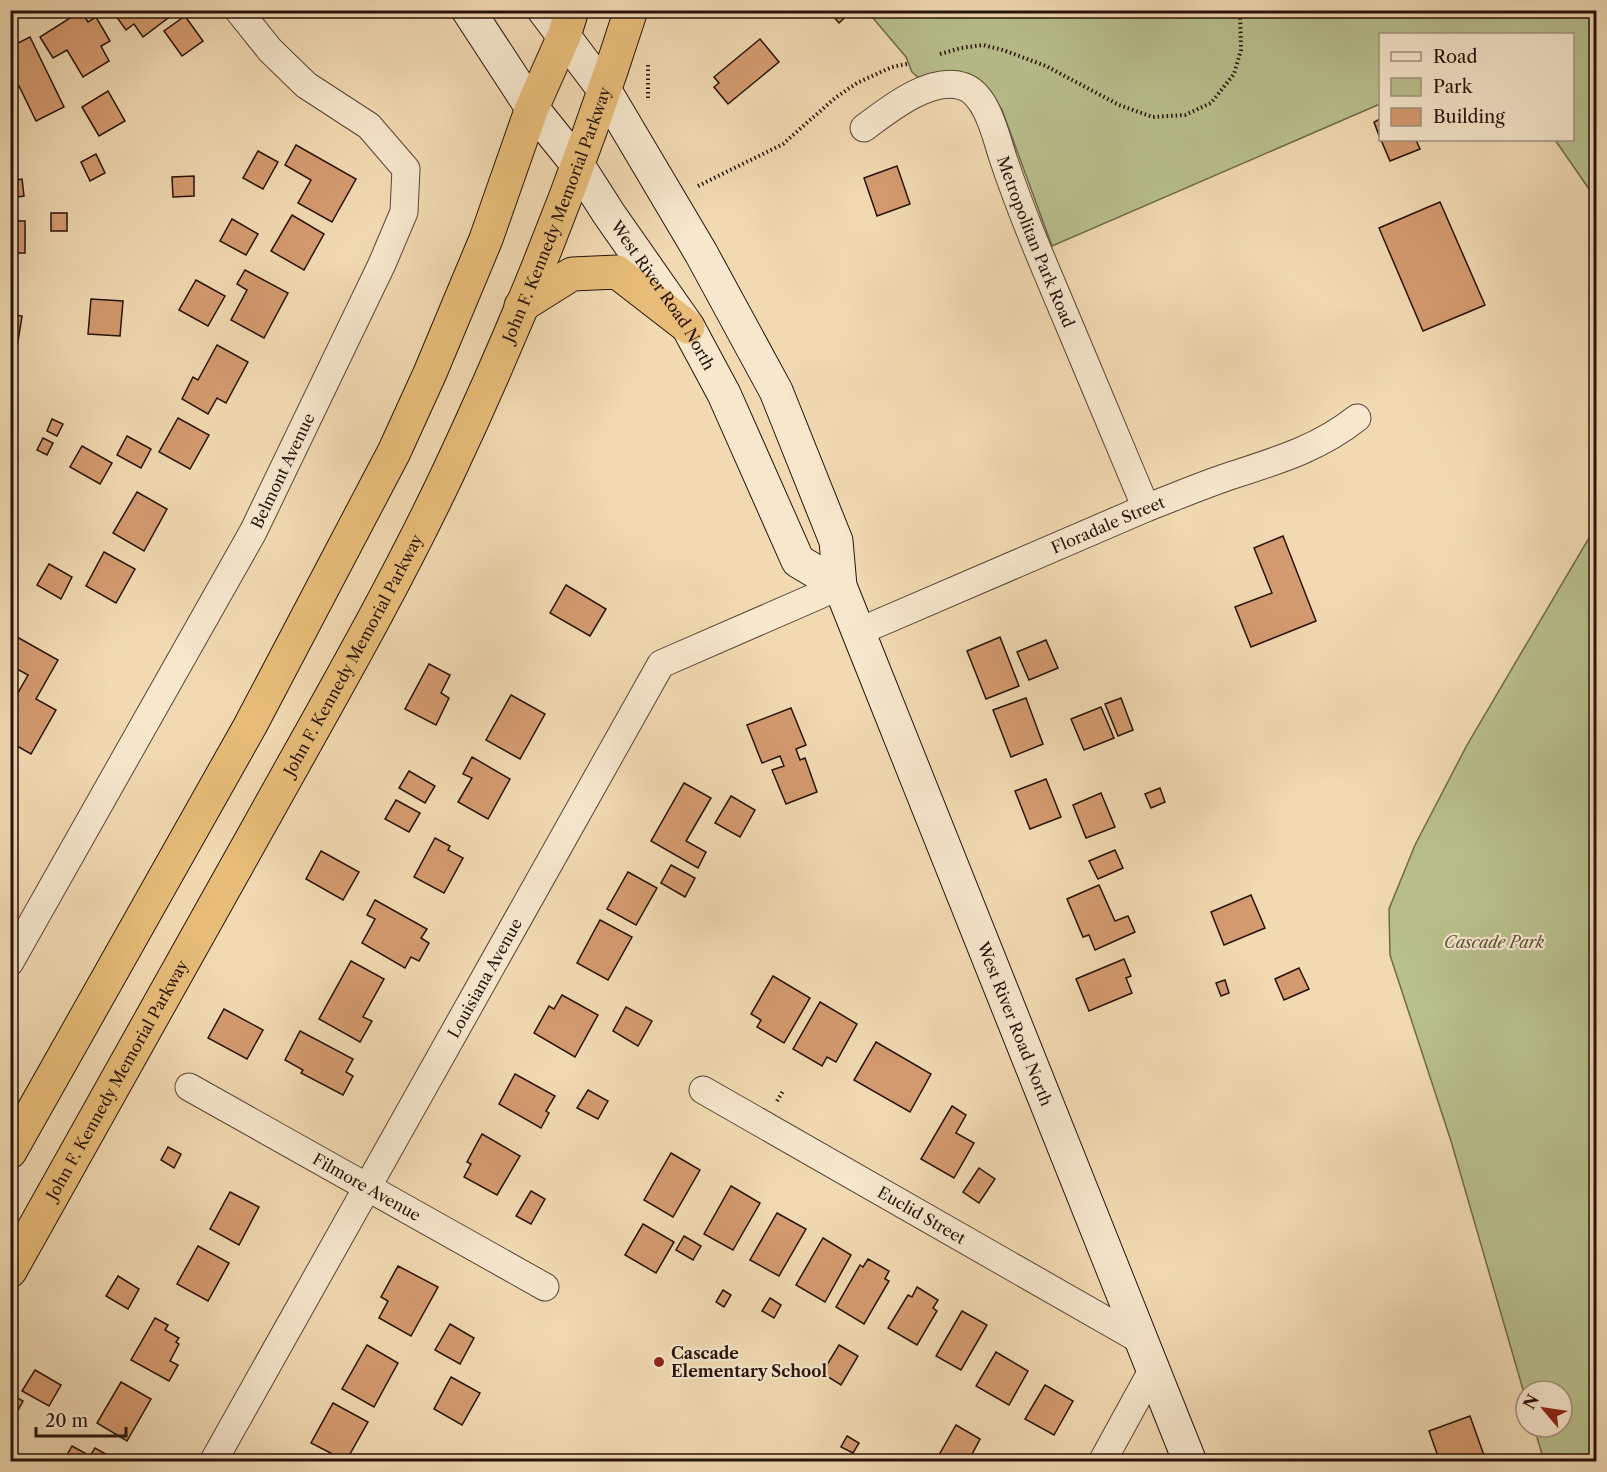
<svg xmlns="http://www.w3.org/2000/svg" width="1607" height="1472" viewBox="0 0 1607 1472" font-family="'Libre Caslon Text',serif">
	<rect width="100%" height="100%" fill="#f1dab2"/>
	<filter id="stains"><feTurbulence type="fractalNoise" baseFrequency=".00333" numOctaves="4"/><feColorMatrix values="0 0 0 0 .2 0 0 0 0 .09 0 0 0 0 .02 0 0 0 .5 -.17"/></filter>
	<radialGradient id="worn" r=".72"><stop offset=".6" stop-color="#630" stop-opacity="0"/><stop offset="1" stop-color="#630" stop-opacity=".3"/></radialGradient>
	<!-- green -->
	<g fill="#b8c08d" stroke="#70694c" stroke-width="1.5">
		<polygon points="867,11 1596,11 1596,199 1555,140 1572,140 1572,34 1380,34 1380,104 1052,246 1002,110 990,91 978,79 918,77 912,72 906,57"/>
		<polygon points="1596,526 1596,1461 1544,1461 1534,1427 1562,1427 1562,1391 1526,1391 1526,1400 1451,1141 1390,955 1389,909 1415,845 1467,745"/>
	</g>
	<!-- building -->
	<g fill="#d59b70" stroke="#27120b" stroke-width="1.5">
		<polygon points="114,10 163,10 168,18 143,37 134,24 126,30 113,12"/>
		<polygon points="828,10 853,10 839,23"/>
		<polygon points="81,11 88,22 96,17 110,41 101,46 109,61 83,77 67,50 53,58 40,37"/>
		<polygon points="185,16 203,41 182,56 164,31"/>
		<polygon points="30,37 64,107 36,121 19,86 10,90 10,47"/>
		<polygon points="760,39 779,62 728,104 714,87 719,83 714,77"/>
		<polygon points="108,91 125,121 99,136 82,107"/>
		<polygon points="1380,119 1380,138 1374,122"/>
		<polygon points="1381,140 1416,140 1420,149 1390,161"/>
		<polygon points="296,145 356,179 332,222 298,203 311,180 285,165"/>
		<polygon points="258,151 278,162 263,189 243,178"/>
		<polygon points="96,154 105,173 90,181 81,162"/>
		<polygon points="897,166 910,204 877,216 864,178"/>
		<polygon points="194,176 194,196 173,197 172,177"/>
		<polygon points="22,179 24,196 10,198 10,181"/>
		<polygon points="1440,202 1485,305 1423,331 1379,228"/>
		<rect x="51" y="213" width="16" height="18"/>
		<polygon points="292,215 324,234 304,270 271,251"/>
		<polygon points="232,219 258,234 246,255 220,241"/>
		<rect x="10" y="221" width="15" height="32"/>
		<polygon points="245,270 288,293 264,338 231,320 247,290 237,284"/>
		<polygon points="196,280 225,296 208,326 179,310"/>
		<polygon points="91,299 123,301 120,336 88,334"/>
		<polygon points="10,314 22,316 15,360 10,359"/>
		<polygon points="217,345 248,362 226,403 217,398 208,414 182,399 193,377 198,380"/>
		<polygon points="178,418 209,435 190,469 159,452"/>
		<polygon points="52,419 63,424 57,436 47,431"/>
		<polygon points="127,436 151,449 141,468 117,455"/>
		<polygon points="43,438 53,443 47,455 37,450"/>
		<polygon points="82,446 112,463 100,484 70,467"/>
		<polygon points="10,455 18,458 12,471 10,471"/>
		<polygon points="137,492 167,509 144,551 113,533"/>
		<polygon points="1283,536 1316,621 1251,647 1235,607 1272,593 1254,548"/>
		<polygon points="104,552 135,569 116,603 86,586"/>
		<polygon points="49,564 72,577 61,599 37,585"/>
		<polygon points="566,585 606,609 590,636 550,613"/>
		<polygon points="10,633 58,660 36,699 56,710 31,754 10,742 10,707 28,675 10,665"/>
		<polygon points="1000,637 1019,686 986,699 967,651"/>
		<polygon points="1046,640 1058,668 1029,680 1017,652"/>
		<polygon points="429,664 450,675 441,693 449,698 436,725 405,709"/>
		<polygon points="511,695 545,714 520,759 486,740"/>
		<polygon points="1026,698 1043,744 1011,757 993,710"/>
		<polygon points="1121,698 1133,730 1118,736 1105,704"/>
		<polygon points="1101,707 1114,738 1084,750 1071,719"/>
		<polygon points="791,708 806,745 796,749 800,760 805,758 817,792 786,804 772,770 784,766 780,756 762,763 747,725"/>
		<polygon points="472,757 510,779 488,819 458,802 472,778 463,774"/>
		<polygon points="409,771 435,786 425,803 399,788"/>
		<polygon points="1046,779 1061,817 1030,829 1015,791"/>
		<polygon points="684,783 711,798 686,841 706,852 698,868 651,841"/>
		<polygon points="1160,788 1165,802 1151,808 1145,794"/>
		<polygon points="1101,793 1115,827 1086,838 1073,805"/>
		<polygon points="731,796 755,810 740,837 715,823"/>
		<polygon points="396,800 420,813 409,832 385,819"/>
		<polygon points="435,838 450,846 448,850 463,858 444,893 414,877"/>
		<polygon points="1115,850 1123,868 1098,879 1089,861"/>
		<polygon points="321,851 359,872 343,900 306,879"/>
		<polygon points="671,865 695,878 685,897 661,883"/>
		<polygon points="628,872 657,888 636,925 607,909"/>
		<polygon points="1099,885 1115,921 1128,916 1135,932 1095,950 1089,935 1083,937 1067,899"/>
		<polygon points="1251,895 1265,928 1224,945 1211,912"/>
		<polygon points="375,900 427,929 421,938 429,943 419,961 411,957 405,968 362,943 375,919 367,915"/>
		<polygon points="600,920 632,937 608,980 577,963"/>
		<polygon points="1124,959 1131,976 1126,978 1132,993 1089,1011 1076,979"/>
		<polygon points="351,961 384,979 363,1017 372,1021 360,1042 319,1019"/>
		<polygon points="1299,968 1309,989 1284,1000 1275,979"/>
		<polygon points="773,976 810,998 784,1043 757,1027 761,1020 751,1014"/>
		<polygon points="1225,980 1229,993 1221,996 1216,983"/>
		<polygon points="562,995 598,1015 575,1057 534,1033 549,1006 554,1009"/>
		<polygon points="820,1002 857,1024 836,1062 827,1057 822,1066 793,1049"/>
		<polygon points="626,1007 652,1021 638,1046 613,1031"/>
		<polygon points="224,1009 263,1030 247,1059 208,1038"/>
		<polygon points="300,1031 353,1059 346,1072 353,1076 343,1095 301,1073 303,1070 285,1060"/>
		<polygon points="876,1042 931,1074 910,1112 854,1080"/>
		<polygon points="515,1074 555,1096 546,1111 549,1113 541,1128 499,1104"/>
		<polygon points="588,1090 608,1101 598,1119 577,1108"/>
		<polygon points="952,1106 966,1115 956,1133 974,1143 954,1178 921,1159"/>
		<polygon points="482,1134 520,1156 497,1195 464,1177 471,1164 467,1162"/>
		<polygon points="168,1147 181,1154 174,1168 161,1160"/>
		<polygon points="671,1153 700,1170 673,1217 644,1200"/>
		<polygon points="979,1168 995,1179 979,1203 963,1192"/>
		<polygon points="731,1186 760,1203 733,1250 704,1234"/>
		<polygon points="531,1191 545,1199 531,1224 516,1216"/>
		<polygon points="230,1192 259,1207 239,1245 210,1229"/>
		<polygon points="777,1213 806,1229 779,1276 750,1260"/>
		<polygon points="643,1224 674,1242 656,1273 625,1255"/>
		<polygon points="684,1236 701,1246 693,1260 676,1250"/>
		<polygon points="823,1238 851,1255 825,1302 796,1285"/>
		<polygon points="198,1246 229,1263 208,1301 177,1284"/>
		<polygon points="868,1259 889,1271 885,1279 889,1281 864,1324 836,1307 860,1265 863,1267"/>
		<polygon points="398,1266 438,1287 411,1336 379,1318 388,1301 381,1297"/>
		<polygon points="118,1276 139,1289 128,1309 106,1296"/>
		<polygon points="917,1287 938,1300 933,1308 937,1311 917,1345 888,1328 908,1295 912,1297"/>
		<polygon points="723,1290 731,1295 724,1307 716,1302"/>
		<polygon points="770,1298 781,1305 774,1318 762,1311"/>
		<polygon points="962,1311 987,1325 961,1370 936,1356"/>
		<polygon points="155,1318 168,1325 165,1330 179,1338 176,1342 179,1344 170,1361 178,1365 169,1381 131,1360"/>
		<polygon points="450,1324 474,1338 460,1364 435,1350"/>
		<polygon points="367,1345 398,1363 374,1407 342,1389"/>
		<polygon points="839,1345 858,1356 841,1385 822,1373"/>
		<polygon points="996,1352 1028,1371 1009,1405 976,1386"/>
		<polygon points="35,1370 61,1385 49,1406 22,1391"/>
		<polygon points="451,1377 480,1393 462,1425 434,1409"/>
		<polygon points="121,1382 151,1399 127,1441 97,1423"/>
		<polygon points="1045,1385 1073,1401 1054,1435 1025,1419"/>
		<polygon points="10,1394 23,1401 17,1412 10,1408"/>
		<polygon points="333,1403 368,1422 346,1461 311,1443"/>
		<polygon points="1470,1416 1486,1461 1440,1462 1429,1431"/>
		<polygon points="956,1425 980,1439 968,1462 951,1462 939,1455"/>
		<polygon points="847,1436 859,1443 853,1453 841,1447"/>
		<polygon points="72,1446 90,1456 95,1448 120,1462 63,1462"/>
	</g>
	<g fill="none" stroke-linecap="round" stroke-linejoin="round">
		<!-- street casing -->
		<g stroke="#5a4435" stroke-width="29">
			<g id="street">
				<path id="s1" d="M864 128C888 110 930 76 962 86 987 93 996 137 1003 158 1021 212 1043 263 1065 315 1092 379 1119 443 1146 508"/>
				<path id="s2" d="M858 632 1146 508C1172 498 1198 487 1224 478 1272 462 1317 450 1357 418"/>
				<path id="s3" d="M10 962 253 532 382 264 404 212 406 169 369 126 306 85 270 50 238 10"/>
				<path id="s4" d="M189 1087 545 1287"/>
				<path id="s5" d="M703 1090 1142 1341"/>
				<path id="s6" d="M213 1462 661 664 840 586"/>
				<polyline points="1102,1462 1153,1369"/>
			</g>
		</g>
		<!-- secondary casing -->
		<g stroke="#27120b" stroke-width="35">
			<g id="secondary">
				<path id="s7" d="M468 10 532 108 577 164 609 214 688 327 724 394 798 561 840 586"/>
				<path id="s8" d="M544 10 605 91 701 253 776 391 836 541 840 586 1190 1462"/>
			</g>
		</g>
		<!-- highway casing -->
		<g stroke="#27120b" stroke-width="35">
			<g id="highway">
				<polyline points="521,306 572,274 617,272 688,327"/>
				<polyline points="10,1152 250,726 394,452 430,373 486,239 532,108 564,36 572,10"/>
				<path id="s9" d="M10 1271C93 1122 176 974 259 826 324 709 392 592 449 471 519 322 581 167 631 10"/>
			</g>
		</g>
		<!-- path -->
		<g stroke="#27120b" stroke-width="4" stroke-dasharray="1.5 3" stroke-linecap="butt">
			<polyline points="940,54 961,48 983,45 1003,50 1046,66 1119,105 1153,117 1185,115 1211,103 1234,74 1241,50 1240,10"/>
			<polyline points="648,65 648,99"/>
			<polyline points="698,186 783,144 835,98 857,83 892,67 907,64"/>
			<polyline points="777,1101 783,1091"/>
		</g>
		<!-- street -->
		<use href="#street" stroke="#f6e7cd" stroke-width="27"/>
		<!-- secondary -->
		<use href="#secondary" stroke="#f6e7cd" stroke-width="33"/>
		<!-- highway -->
		<use href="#highway" stroke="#e8bd79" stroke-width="33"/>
	</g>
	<!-- markers -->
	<circle fill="#8f2418" stroke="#f6e7cd" stroke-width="2" cx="659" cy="1362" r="6"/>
	<g text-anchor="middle" stroke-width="4.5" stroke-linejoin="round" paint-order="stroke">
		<!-- street labels -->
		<g font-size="16" fill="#27120b" stroke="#f6e7cd">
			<text dy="6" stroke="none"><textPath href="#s9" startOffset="1191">John F. Kennedy Memorial Parkway</textPath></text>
			<text dy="6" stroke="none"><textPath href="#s1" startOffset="286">Metropolitan Park Road</textPath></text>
			<text dy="6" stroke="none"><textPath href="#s7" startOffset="346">West River Road North</textPath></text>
			<text dy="6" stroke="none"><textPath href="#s3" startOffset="562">Belmont Avenue</textPath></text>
			<text dy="6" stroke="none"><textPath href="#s2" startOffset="272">Floradale Street</textPath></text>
			<text dy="6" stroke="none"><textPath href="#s9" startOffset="705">John F. Kennedy Memorial Parkway</textPath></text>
			<text dy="6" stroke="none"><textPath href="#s6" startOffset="555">Louisiana Avenue</textPath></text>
			<text dy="6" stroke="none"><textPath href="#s8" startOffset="1125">West River Road North</textPath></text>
			<text dy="6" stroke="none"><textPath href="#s9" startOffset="219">John F. Kennedy Memorial Parkway</textPath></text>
			<text dy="6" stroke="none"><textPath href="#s4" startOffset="204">Filmore Avenue</textPath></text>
			<text dy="6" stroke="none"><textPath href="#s5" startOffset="252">Euclid Street</textPath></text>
		</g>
		<!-- park labels -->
		<g font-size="16" font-style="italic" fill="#5a4f38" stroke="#f6e7cd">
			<text x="1494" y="948">Cascade Park</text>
		</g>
		<!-- poi labels -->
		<g font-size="16" font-weight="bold" fill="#27120b" stroke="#f6e7cd" text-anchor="start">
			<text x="671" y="1359">Cascade<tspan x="671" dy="18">Elementary School</tspan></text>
		</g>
	</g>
	<!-- margin -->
	<rect width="1607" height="1472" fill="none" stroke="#f1dab2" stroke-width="36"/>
	<rect x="12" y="12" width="1583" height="1448" fill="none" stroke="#27120b" stroke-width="3"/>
	<rect x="18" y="18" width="1571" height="1436" fill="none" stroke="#27120b" stroke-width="1.5"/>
	<!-- legend -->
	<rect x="1379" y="33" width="195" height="108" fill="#f6e7cd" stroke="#a3927f" stroke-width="1.5"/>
	<rect x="1391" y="52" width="30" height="9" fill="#f6e7cd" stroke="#a3927f" stroke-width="1.5"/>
	<text x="1433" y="63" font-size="18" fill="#27120b">Road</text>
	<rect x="1391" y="78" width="30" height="18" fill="#b8c08d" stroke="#a3927f" stroke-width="1.5"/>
	<text x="1433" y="93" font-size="18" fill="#27120b">Park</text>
	<rect x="1391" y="108" width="30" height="18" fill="#d59b70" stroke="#a3927f" stroke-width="1.5"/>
	<text x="1433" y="123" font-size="18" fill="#27120b">Building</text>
	<!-- north arrow -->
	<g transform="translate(1544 1409) rotate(299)"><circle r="28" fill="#f6e7cd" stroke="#a3927f" stroke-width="1.5"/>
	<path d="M0-4.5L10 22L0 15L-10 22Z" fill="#8f2418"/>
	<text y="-9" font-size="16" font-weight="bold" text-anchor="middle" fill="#27120b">N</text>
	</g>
	<!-- scale -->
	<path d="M36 1427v9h90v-9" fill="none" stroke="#27120b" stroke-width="3"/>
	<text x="45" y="1427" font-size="18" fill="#27120b" stroke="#f6e7cd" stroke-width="4.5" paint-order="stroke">20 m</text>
	<rect width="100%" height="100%" filter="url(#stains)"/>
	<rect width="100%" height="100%" fill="url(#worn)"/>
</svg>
